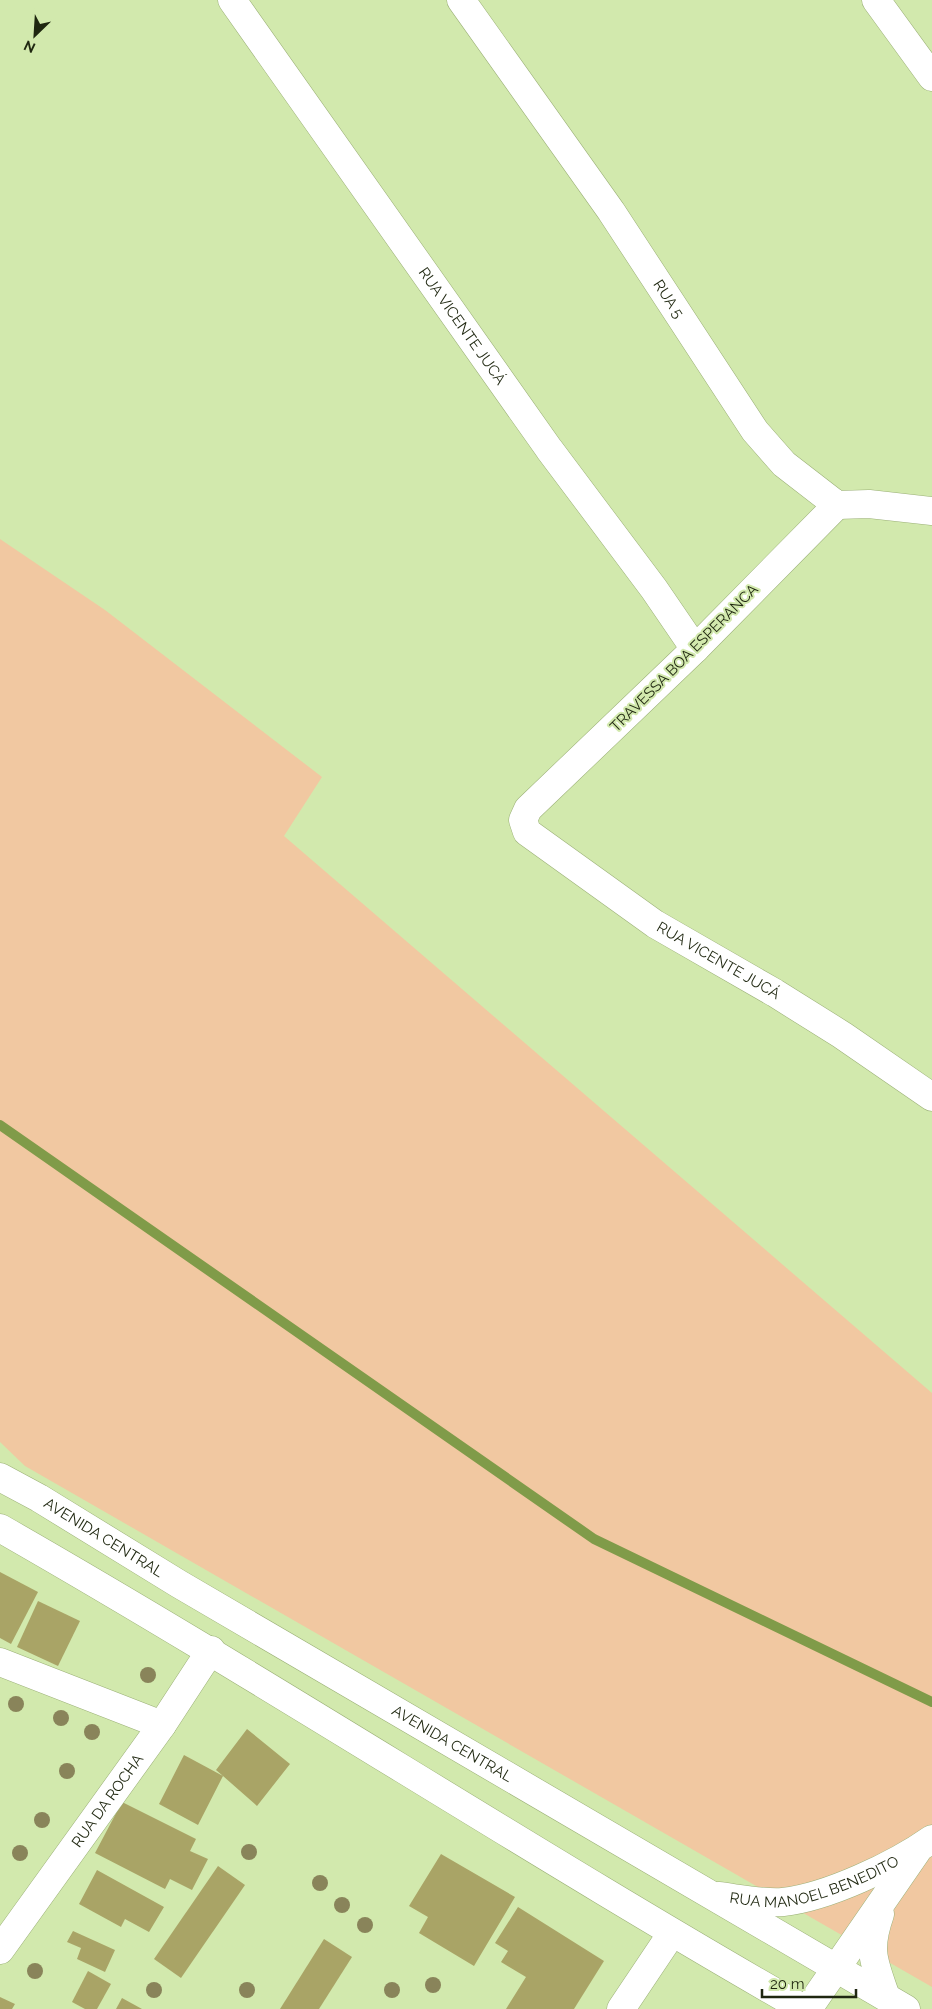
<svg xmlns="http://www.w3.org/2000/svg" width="932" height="2009" viewBox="0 0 932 2009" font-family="Raleway,sans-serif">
	<rect width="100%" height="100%" fill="#d2e9ad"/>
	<!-- green -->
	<polygon fill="#f1c8a1" points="0,539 105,610 322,777 284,836 932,1393 932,1987 25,1466 0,1442"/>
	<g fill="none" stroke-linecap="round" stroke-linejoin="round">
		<!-- stream -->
		<polyline stroke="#809b49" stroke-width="10" points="0,1125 594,1539 932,1702"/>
	</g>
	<!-- building -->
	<g fill="#a9a466">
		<polygon points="0,1572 38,1592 11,1644 0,1638"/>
		<polygon points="38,1601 80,1621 58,1666 17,1647"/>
		<polygon points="247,1729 290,1764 257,1806 223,1776 198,1825 159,1804 184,1755 223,1776 216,1770"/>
		<polygon points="122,1802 196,1839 190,1851 208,1859 192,1890 170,1879 165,1889 95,1853"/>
		<polygon points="441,1854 515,1897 474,1966 419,1933 428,1917 409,1906"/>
		<polygon points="218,1866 245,1885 181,1978 154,1959"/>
		<polygon points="97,1870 164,1907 149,1932 125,1919 121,1927 79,1904"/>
		<polygon points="518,1907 604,1961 574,2009 506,2009 526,1977 501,1962 508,1951 495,1943"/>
		<polygon points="73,1931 115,1950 105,1972 77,1959 81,1948 67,1942"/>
		<polygon points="324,1939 352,1957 319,2009 280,2009"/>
		<polygon points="88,1971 111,1984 97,2009 85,2009 72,2002"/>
		<polygon points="0,1997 15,2004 12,2009 0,2009"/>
		<polygon points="122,1998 142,2009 116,2009"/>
	</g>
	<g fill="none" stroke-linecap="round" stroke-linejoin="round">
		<!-- minor casing -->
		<g stroke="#9bb077" stroke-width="29">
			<g id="minor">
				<path id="s1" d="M232 0 549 449 654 589 695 649"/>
				<path id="s2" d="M461 0 611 211 755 431 784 464 837 505 869 504 932 511"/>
				<polyline points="876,0 932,77"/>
				<path id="s3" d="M837 505 695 649 528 809 523 820 527 832 655 924 775 993 842 1035 932 1097"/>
				<polyline points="0,1662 162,1725"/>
				<path id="s4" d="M0 1950 162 1725 211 1650"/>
				<polyline points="621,2009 672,1933"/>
			</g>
		</g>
		<!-- secondary casing -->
		<g stroke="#9bb077" stroke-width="29">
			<g id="secondary">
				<path id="s5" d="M0 1477 39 1498 179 1584 906 2009"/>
				<path d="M0 1528C271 1683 533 1854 804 2009"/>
				<path id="s6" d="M718 1896C736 1898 766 1904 783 1902 828 1897 895 1865 932 1839"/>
				<path d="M880 1914C867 1951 874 1962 886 1997"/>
				<polyline points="808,2009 917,1851"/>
			</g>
		</g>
		<!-- minor -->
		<use href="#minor" stroke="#fff" stroke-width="28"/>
		<!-- secondary -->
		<use href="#secondary" stroke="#fff" stroke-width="28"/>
	</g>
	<!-- trees -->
	<g fill="#89845a">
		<circle cx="148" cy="1675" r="8"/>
		<circle cx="16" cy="1704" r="8"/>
		<circle cx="61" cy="1718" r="8"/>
		<circle cx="92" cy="1732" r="8"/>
		<circle cx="67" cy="1771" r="8"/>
		<circle cx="42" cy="1820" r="8"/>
		<circle cx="249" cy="1852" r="8"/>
		<circle cx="20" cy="1853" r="8"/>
		<circle cx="320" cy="1883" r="8"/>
		<circle cx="342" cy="1905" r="8"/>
		<circle cx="365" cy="1925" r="8"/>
		<circle cx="35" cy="1971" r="8"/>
		<circle cx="433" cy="1985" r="8"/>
		<circle cx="154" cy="1990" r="8"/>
		<circle cx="247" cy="1990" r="8"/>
		<circle cx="392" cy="1990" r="8"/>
	</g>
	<g text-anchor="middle" stroke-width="4" stroke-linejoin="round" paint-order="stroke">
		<!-- street labels -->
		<g font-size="15" fill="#1f2710" stroke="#d2e9ad">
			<text dy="5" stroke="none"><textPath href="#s2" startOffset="364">RUA 5</textPath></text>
			<text dy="5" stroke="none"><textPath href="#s1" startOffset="399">RUA VICENTE JUCÁ</textPath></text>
			<text transform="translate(684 658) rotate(-45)" y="5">TRAVESSA BOA ESPERANCA</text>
			<text dy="5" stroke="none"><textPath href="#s3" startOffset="689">RUA VICENTE JUCÁ</textPath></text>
			<text dy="5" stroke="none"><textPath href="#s5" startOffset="120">AVENIDA CENTRAL</textPath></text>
			<text dy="5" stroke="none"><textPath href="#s5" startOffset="525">AVENIDA CENTRAL</textPath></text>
			<text dy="5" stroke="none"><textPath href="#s4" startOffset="184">RUA DA ROCHA</textPath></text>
			<text dy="5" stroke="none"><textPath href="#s6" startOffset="100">RUA MANOEL BENEDITO</textPath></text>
		</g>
	</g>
	<!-- north arrow -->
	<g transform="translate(35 35) rotate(205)" stroke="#d2e9ad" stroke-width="4" paint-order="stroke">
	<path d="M0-4L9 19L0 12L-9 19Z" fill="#1f2710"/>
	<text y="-8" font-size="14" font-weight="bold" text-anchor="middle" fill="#1f2710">N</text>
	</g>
	<!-- scale -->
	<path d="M762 1989v8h94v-8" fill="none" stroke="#1f2710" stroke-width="2.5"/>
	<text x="770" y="1989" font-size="15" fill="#1f2710" stroke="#d2e9ad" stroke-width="4" paint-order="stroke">20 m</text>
</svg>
